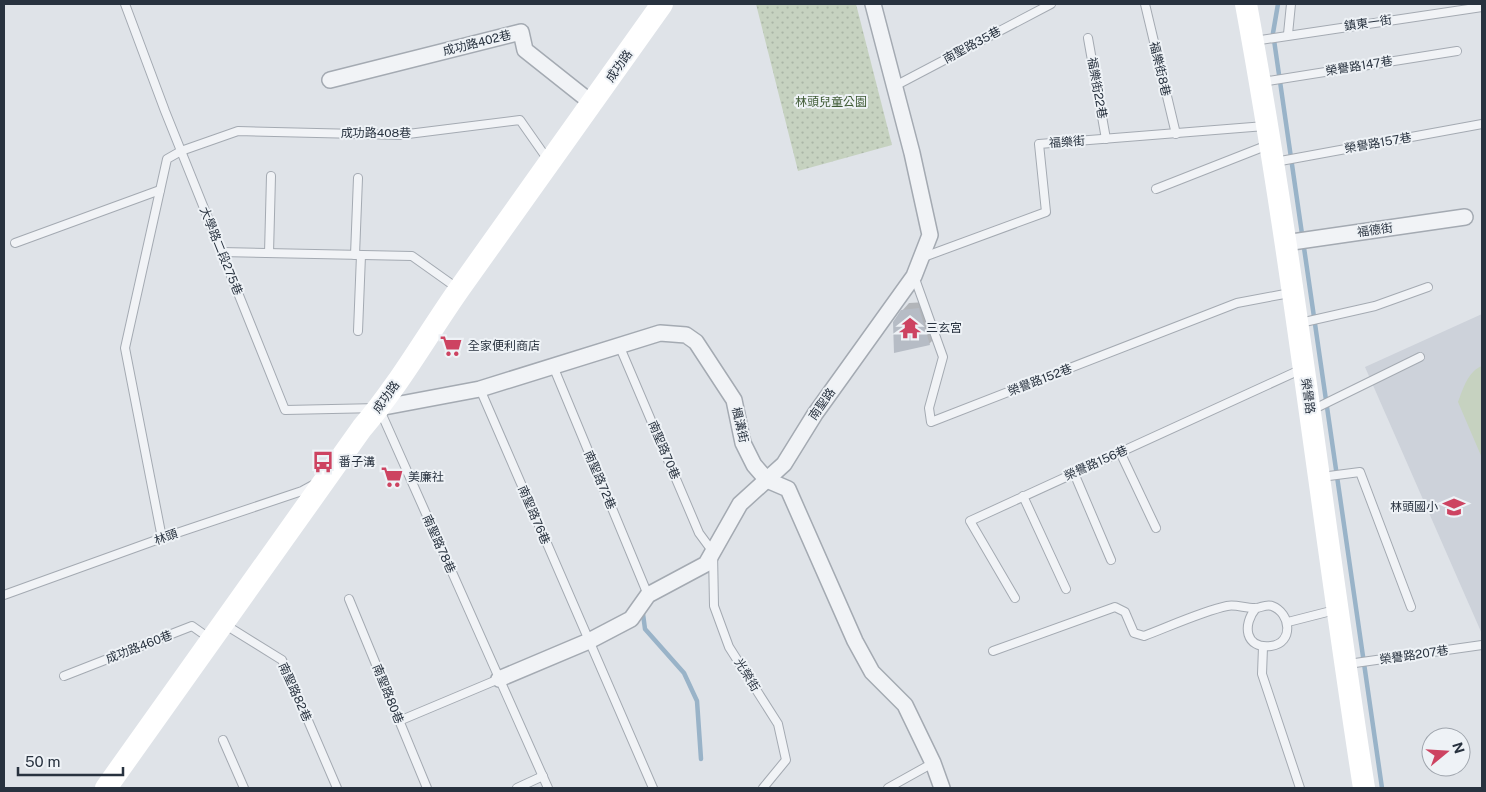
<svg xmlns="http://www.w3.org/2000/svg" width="1486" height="792" viewBox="0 0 1486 792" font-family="'Public Sans','Noto Sans TC',sans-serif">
	<defs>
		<pattern id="park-dots" width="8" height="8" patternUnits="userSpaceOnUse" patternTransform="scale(1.25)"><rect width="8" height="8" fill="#c6d2c0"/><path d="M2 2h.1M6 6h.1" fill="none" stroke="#aab5a6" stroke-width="1.8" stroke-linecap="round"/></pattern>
	</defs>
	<rect width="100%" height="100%" fill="#dfe3e8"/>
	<!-- built -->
	<polygon fill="#cdd2da" points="1482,314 1482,634 1365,367"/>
	<!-- grass -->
	<path fill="#c6d2c0" d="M1482 366V458L1458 402C1463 389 1468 371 1482 366Z"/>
	<!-- park -->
	<polygon fill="url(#park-dots)" points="756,4 856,4 892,145 798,171"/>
	<!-- shadow -->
	<polygon fill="#0003" points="926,302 936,337 929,344 902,311 909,303"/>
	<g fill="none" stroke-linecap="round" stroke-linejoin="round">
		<!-- stream -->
		<g stroke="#99b3c8" stroke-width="4.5">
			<polyline points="1278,4 1273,33 1382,788"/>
			<polyline points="643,614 645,629 684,673 697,701 701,759"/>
		</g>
	</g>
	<!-- building -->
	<polygon fill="#b6bcc5" points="919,308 930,345 894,353 893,322 901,310"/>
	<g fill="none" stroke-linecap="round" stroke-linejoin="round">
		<!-- lane casing -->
		<g stroke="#a4aab2" stroke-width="10">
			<g id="lane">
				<polyline points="125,4 165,111 285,410 379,408 548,788"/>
				<polyline points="1145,4 1176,134"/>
				<polyline points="1288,34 1291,4"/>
				<polyline points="1088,38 1106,139"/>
				<polyline points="1254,41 1482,7"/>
				<polyline points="1262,82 1457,51"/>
				<polyline points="893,87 1051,4"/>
				<polyline points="1275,162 1482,124"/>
				<polyline points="1156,189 1268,145"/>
				<polyline points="15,243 160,190"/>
				<polyline points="221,252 412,256 457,288"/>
				<polyline points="269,253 271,176"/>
				<polyline points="355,255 358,178"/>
				<polyline points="921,258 1046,212 1039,144 1265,126"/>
				<polyline points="914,276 943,357 929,408 931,422 1237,303 1290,293"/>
				<polyline points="1300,323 1375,306 1428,287"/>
				<polyline points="358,331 361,255"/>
				<polyline points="619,345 699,533 713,552 714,606 729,647 778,724 786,760 763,788"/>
				<polyline points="553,366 648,595"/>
				<polyline points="480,389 653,788"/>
				<polyline points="1312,410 1420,357"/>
				<polyline points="1120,452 1156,528"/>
				<polyline points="1074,473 1111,560"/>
				<polyline points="1321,477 1360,472 1411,607"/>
				<polyline points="1023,496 1066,589"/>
				<polyline points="162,538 125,348 167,159 181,151 238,131 400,135 520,120 548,160"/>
				<polyline points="4,595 162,538 302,491 313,485"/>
				<polyline points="1015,598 970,521 1302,369"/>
				<polyline points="349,599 427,788"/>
				<polyline points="1288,622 1335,610"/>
				<polyline points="224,624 282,660 337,788"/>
				<polyline points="1263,647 1262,674 1300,788"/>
				<path d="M993 651 1115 607 1125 612 1134 633 1144 636C1168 627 1203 611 1227 606 1236 604 1247 609 1257 608 1262 607 1267 604 1272 606 1291 613 1294 643 1271 646 1245 649 1242 625 1256 608"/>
				<polyline points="1348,664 1482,645"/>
				<polyline points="64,676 192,626 209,638"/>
				<polyline points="399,721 499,679"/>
				<polyline points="223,740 244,788"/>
				<polyline points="517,788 543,776"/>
				<polyline points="888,788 933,763"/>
			</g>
		</g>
		<!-- street casing -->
		<g stroke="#a4aab2" stroke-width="18">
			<g id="street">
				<polyline points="330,80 521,32 525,50 593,104"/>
				<polyline points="1285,243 1465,217"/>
				<polyline points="379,408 480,389 660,333 686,335 696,342 734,400 743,443 754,465 767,480 788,489 855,641 872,672 905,705 933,763 942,788"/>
				<polyline points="499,679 589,641 631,619 648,595 706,564 740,504 784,464 815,414 914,276 930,235 912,153 873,4"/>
			</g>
		</g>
		<!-- lane -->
		<use href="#lane" stroke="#f1f3f6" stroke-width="8"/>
		<!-- street -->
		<use href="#street" stroke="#f1f3f6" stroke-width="15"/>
		<!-- secondary -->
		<g stroke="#fff" stroke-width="22">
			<path d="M1246 4C1294 264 1323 527 1364 788"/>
			<path d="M106 788 362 428C399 385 427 335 460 288 527 193 595 99 662 4"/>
		</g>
	</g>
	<!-- icons -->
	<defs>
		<g id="temple-bare" transform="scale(1.725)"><path d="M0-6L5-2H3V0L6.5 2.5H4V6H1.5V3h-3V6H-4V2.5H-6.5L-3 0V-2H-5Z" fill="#cd4361" stroke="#eef2f6" stroke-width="2.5" paint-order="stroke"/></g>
		<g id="supermarket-bare" transform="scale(1.725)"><path d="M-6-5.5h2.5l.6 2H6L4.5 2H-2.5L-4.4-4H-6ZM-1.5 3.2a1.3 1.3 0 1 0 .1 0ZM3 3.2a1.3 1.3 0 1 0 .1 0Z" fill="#cd4361" stroke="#eef2f6" stroke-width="2.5" paint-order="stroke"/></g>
		<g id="bus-bare" transform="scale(1.725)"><path d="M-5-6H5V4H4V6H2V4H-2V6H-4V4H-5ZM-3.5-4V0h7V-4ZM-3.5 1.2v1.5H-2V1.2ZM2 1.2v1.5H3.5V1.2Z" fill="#cd4361" stroke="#eef2f6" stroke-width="2.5" paint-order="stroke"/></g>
		<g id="school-bare" transform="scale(1.725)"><path d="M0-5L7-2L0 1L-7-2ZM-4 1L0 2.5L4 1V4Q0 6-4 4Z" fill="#cd4361" stroke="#eef2f6" stroke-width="2.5" paint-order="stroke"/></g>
	</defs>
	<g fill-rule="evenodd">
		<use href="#temple-bare" x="910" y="328"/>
		<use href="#supermarket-bare" x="451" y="346"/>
		<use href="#bus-bare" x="323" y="462"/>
		<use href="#supermarket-bare" x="392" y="477"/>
		<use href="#school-bare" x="1454" y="507"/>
	</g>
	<g text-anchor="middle" stroke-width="4" stroke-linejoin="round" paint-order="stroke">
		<!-- street labels -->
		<g font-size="12" fill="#28323f" stroke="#eef2f6">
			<text transform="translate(1368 23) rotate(-8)" y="4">鎮東一街</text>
			<text transform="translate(477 43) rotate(-14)" y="4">成功路402巷</text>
			<text transform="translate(972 45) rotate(-28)" y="4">南聖路35巷</text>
			<text transform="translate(619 66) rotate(-55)" y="4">成功路</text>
			<text transform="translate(1359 66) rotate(-9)" y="4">榮譽路147巷</text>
			<text transform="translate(1160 69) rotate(77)" y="4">福樂街8巷</text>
			<text transform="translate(1097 88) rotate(80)" y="4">福樂街22巷</text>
			<text x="376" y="137">成功路408巷</text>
			<text transform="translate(1067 142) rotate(-4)" y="4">福樂街</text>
			<text transform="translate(1378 143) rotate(-10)" y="4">榮譽路157巷</text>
			<text transform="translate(1375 230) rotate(-8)" y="4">福德街</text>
			<text transform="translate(221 251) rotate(68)" y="4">大學路二段275巷</text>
			<text transform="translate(1040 380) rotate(-21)" y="4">榮譽路152巷</text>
			<text transform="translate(1308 396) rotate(82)" y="4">榮譽路</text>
			<text transform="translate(386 397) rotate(-54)" y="4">成功路</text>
			<text transform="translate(822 404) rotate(-55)" y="4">南聖路</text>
			<text transform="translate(740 425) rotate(77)" y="4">楓溝街</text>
			<text transform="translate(664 450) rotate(67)" y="4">南聖路70巷</text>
			<text transform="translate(1096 463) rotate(-24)" y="4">榮譽路156巷</text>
			<text transform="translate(600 480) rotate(67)" y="4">南聖路72巷</text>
			<text transform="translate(534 515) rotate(67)" y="4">南聖路76巷</text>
			<text transform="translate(166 537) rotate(-19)" y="4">林頭</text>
			<text transform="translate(439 544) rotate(66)" y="4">南聖路78巷</text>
			<text transform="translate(139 647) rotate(-21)" y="4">成功路460巷</text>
			<text transform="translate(1414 655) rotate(-8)" y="4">榮譽路207巷</text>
			<text transform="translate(747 675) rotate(58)" y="4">光榮街</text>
			<text transform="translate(295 692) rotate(66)" y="4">南聖路82巷</text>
			<text transform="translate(388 694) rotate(68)" y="4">南聖路80巷</text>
		</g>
		<!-- park labels -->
		<g font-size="12" fill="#3f5b35" stroke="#eef2f6">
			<text x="831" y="106">林頭兒童公園</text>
		</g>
		<!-- poi labels -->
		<g font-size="12" fill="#28323f" stroke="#eef2f6" text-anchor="start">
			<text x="926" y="332">三玄宮</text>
			<text x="468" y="350">全家便利商店</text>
			<text x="339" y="466">番子溝</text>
			<text x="408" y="481">美廉社</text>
			<text x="1438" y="511" text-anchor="end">林頭國小</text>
		</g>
	</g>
	<!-- border -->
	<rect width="1486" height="792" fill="none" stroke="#28323f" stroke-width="10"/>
	<!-- north arrow -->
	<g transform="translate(1446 752) rotate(72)"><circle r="24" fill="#eef2f6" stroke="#9fa5ad"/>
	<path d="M0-4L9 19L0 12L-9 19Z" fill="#cd4361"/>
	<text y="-8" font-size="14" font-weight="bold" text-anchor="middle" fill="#28323f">N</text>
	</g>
	<!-- scale -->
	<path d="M18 767v8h105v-8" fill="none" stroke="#28323f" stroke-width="2.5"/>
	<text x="25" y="767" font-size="15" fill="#28323f" stroke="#eef2f6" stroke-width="4" paint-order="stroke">50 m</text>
</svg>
